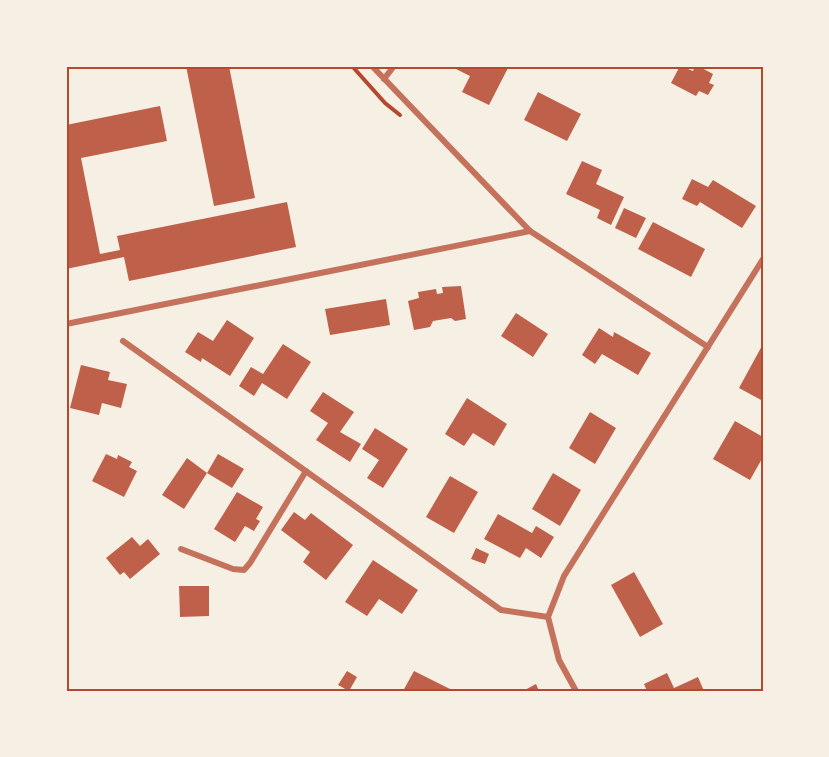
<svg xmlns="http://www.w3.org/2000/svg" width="829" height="757" viewBox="0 0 829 757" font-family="'Noto Sans',sans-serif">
	<rect width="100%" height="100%" fill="#f6efe4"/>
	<!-- building -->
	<g fill="#bf614a">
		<polygon points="186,66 229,66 255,198 214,206"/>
		<polygon points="450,66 509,66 489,105 462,92 470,76"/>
		<polygon points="680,66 693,71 695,66 698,66 713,74 709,83 714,85 708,95 699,91 696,96 671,83"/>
		<polygon points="538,92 581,114 567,141 524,120"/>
		<polygon points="160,106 167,141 81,158 100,254 120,250 117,236 287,202 296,247 129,281 124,257 66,269 66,125"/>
		<polygon points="582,161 602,170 596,184 624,197 611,225 597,218 600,210 566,194"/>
		<polygon points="692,179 708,187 713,180 756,206 742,228 700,202 697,206 682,199"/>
		<polygon points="624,208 646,218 636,238 615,228"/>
		<polygon points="653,222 705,249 691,277 638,249"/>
		<polygon points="461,286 466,319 455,321 451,318 433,321 430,327 414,330 408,301 419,298 418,292 436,289 437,294 443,293 442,287"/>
		<polygon points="386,299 390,325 330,335 325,309"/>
		<polygon points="516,313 548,334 533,357 501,336"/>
		<polygon points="227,320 254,338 230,376 202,358 201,362 185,352 198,332 213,341"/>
		<polygon points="599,328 613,337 614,332 651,353 638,375 602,354 595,364 582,355"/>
		<polygon points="283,344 311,362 287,399 262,383 254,396 239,386 251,367 263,374"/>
		<polygon points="763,344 763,401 739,388"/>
		<polygon points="81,365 110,372 108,380 127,384 121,408 102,403 99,415 70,408"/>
		<polygon points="323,392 354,412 340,432 361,444 350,462 316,440 328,423 310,411"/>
		<polygon points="467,398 507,424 494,446 473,433 464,446 445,434"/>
		<polygon points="590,412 616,428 595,464 569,448"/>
		<polygon points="735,421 763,437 763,457 750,480 713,459"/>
		<polygon points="375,428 408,449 383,488 367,478 379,460 362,449"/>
		<polygon points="106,454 117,459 118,455 132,462 129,467 137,471 124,497 92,481"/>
		<polygon points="218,454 244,469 232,488 207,473 184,509 162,495 187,458 207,473"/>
		<polygon points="553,473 581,490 560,526 532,509"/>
		<polygon points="450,476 478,492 454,533 426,517"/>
		<polygon points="237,492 263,507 256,519 260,521 254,531 245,526 235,542 214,529"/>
		<polygon points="294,512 305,520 311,513 353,545 326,580 303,562 310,552 281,530"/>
		<polygon points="498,514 532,533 536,526 554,537 541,558 526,548 520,558 484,539"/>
		<polygon points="132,537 140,546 148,539 160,554 130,579 124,572 120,575 106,558"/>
		<polygon points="476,548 489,554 485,564 471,559"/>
		<polygon points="373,560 418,590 402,614 379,599 367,616 345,602"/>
		<polygon points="634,572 663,624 640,637 611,585"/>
		<polygon points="179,586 209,586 209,616 180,617"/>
		<polygon points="347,671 357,677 349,691 338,685"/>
		<polygon points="414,671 450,689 449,691 403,691"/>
		<polygon points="667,673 674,688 698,677 704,691 647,691 644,684"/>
		<polygon points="536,684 539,691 523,691"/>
	</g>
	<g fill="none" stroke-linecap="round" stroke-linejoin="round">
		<!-- path -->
		<polyline stroke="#b5482f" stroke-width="4" points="352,66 385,103 400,115"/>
		<!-- minor -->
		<g stroke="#c5725c" stroke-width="6">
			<polyline points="372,66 530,231 708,347"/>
			<polyline points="384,79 394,66"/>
			<polyline points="66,324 530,231"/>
			<polyline points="123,341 501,610 548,617"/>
			<polyline points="181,549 233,569 244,570 250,563 306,471"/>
			<polyline points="548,617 564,576 763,259"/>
			<polyline points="548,617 559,660 576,691"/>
		</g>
	</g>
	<!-- border -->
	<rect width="829" height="757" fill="none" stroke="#f6efe4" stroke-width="135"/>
	<rect x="68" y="68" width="694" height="622" fill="none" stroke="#b5482f" stroke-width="2"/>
</svg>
